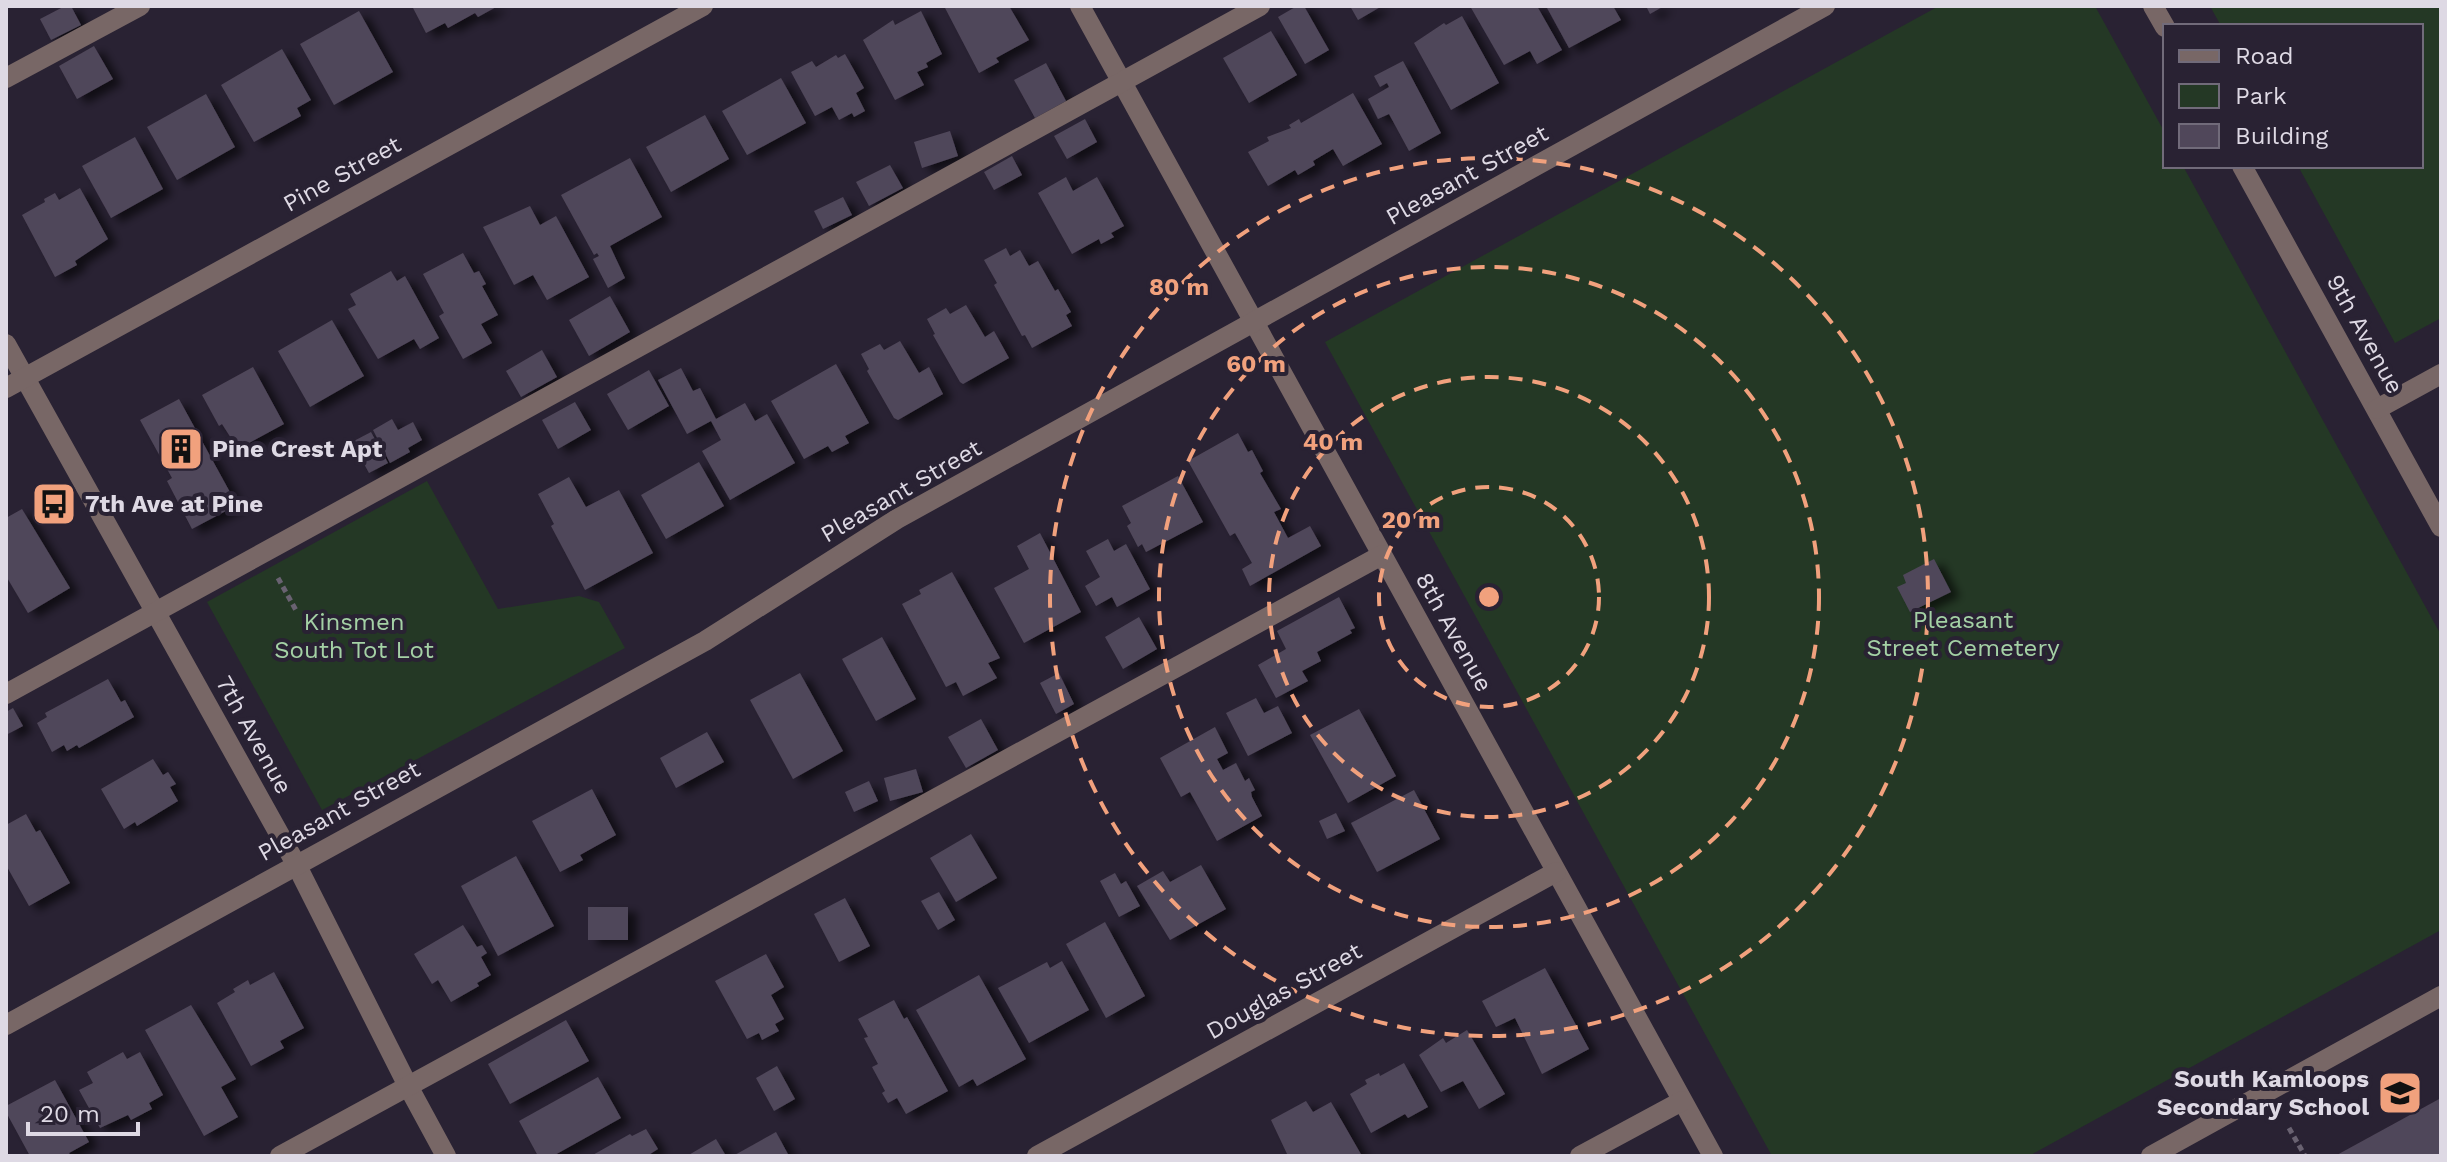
<svg xmlns="http://www.w3.org/2000/svg" width="2447" height="1162" viewBox="0 0 2447 1162" font-family="'Work Sans',sans-serif">
	<defs>
		<filter id="shadow"><feDropShadow dx="9" dy="5" stdDeviation="4" flood-color="#0009"/></filter>
	</defs>
	<rect width="100%" height="100%" fill="#292233"/>
	<!-- green -->
	<g fill="#243825">
		<polygon points="1939,6 2095,6 2165,133 2165,166 2183,166 2441,635 2441,930 2029,1156 1772,1156 1325,342"/>
		<polygon points="2210,6 2441,6 2441,318 2395,343 2298,166 2421,166 2421,26 2221,26"/>
		<polygon points="427,481 498,609 579,596 599,602 625,648 322,810 207,602"/>
	</g>
	<!-- building -->
	<g fill="#50475a" filter="url(#shadow)">
		<polygon points="65,6 71,6 81,25 51,40 40,19"/>
		<polygon points="412,6 498,6 478,17 475,13 448,28 445,23 426,33"/>
		<polygon points="944,6 1009,6 1029,40 996,58 999,62 979,73"/>
		<polygon points="1297,6 1304,6 1329,50 1305,64 1278,17"/>
		<polygon points="1350,6 1382,6 1358,20"/>
		<polygon points="1470,6 1537,6 1562,50 1537,64 1530,51 1504,65"/>
		<polygon points="1546,6 1613,6 1621,20 1569,48"/>
		<polygon points="1646,6 1664,6 1650,14"/>
		<polygon points="359,11 393,72 334,105 300,44"/>
		<polygon points="921,11 942,54 926,63 928,67 917,72 924,85 895,100 863,40 893,20 895,25"/>
		<polygon points="1462,16 1499,83 1451,110 1414,43 1444,23 1446,25"/>
		<polygon points="1271,31 1297,75 1249,103 1223,58"/>
		<polygon points="94,46 113,79 77,99 59,66"/>
		<polygon points="282,49 311,100 297,108 301,116 254,142 221,85"/>
		<polygon points="845,54 864,88 856,93 865,111 854,117 852,113 839,120 832,107 815,116 791,72 812,61 816,67 836,55 838,58"/>
		<polygon points="1403,61 1441,133 1409,151 1389,114 1378,119 1368,99 1389,87 1387,83 1380,87 1374,76"/>
		<polygon points="1046,63 1066,101 1035,118 1014,80"/>
		<polygon points="781,78 806,123 747,155 722,111"/>
		<polygon points="1353,93 1382,144 1343,166 1333,149 1313,161 1315,165 1298,175 1295,170 1268,186 1248,152 1269,141 1267,137 1291,128 1289,125 1299,119 1301,123"/>
		<polygon points="206,94 235,147 177,180 147,127"/>
		<polygon points="705,115 729,159 671,192 646,147"/>
		<polygon points="1085,119 1097,142 1067,159 1054,136"/>
		<polygon points="950,131 958,156 922,168 914,142"/>
		<polygon points="135,137 163,189 111,218 82,166"/>
		<polygon points="1012,156 1022,175 994,190 984,172"/>
		<polygon points="630,158 662,217 610,246 625,278 608,288 593,259 599,256 597,253 594,255 561,195"/>
		<polygon points="890,165 903,188 869,206 856,182"/>
		<polygon points="1066,177 1073,191 1097,177 1124,226 1111,233 1114,237 1101,244 1099,239 1072,254 1038,193"/>
		<polygon points="80,188 108,239 75,261 77,265 55,277 22,215 45,202 44,199 55,193 59,200"/>
		<polygon points="843,197 852,215 823,229 814,211"/>
		<polygon points="530,206 540,225 556,216 589,277 547,300 533,275 514,285 483,227"/>
		<polygon points="1006,248 1010,256 1020,250 1029,266 1038,261 1055,291 1058,289 1071,312 1066,315 1072,326 1032,348 1025,335 1022,336 994,285 997,283 984,260"/>
		<polygon points="463,253 474,273 479,271 486,284 482,286 498,315 481,324 492,343 463,359 439,316 444,313 423,274"/>
		<polygon points="391,271 397,281 405,276 439,338 420,349 414,339 378,359 348,309 356,305 350,294"/>
		<polygon points="610,296 630,332 589,356 569,320"/>
		<polygon points="966,305 985,337 994,331 1009,358 963,384 960,382 933,335 935,334 927,319 946,308 950,314"/>
		<polygon points="332,320 364,376 310,407 278,351"/>
		<polygon points="900,341 919,373 929,367 943,394 898,420 894,418 867,371 869,369 861,354 880,344 884,350"/>
		<polygon points="542,350 557,377 521,397 506,371"/>
		<polygon points="836,364 869,423 845,436 849,443 832,452 828,446 804,459 771,401"/>
		<polygon points="253,367 284,424 238,449 222,424 219,426 202,395"/>
		<polygon points="681,368 693,391 700,388 716,419 745,403 755,421 767,414 795,463 730,500 702,451 721,440 711,421 687,434 658,380"/>
		<polygon points="649,370 669,406 628,430 607,394"/>
		<polygon points="179,399 237,505 192,529 167,481 172,478 140,420"/>
		<polygon points="575,402 591,430 558,449 542,420"/>
		<polygon points="392,419 398,430 413,422 422,440 408,448 410,452 390,463 373,430"/>
		<polygon points="371,432 388,463 369,473 352,442"/>
		<polygon points="1238,433 1248,452 1252,450 1263,471 1260,473 1281,509 1274,512 1288,538 1310,526 1321,546 1250,586 1242,569 1252,563 1235,533 1230,536 1188,461"/>
		<polygon points="699,462 724,506 666,539 641,495"/>
		<polygon points="1178,476 1203,522 1146,552 1142,544 1138,547 1127,526 1131,523 1122,506"/>
		<polygon points="569,477 586,507 619,490 653,553 585,590 551,526 554,524 538,494"/>
		<polygon points="22,509 70,588 28,613 6,576 6,518"/>
		<polygon points="1040,533 1081,612 1024,643 994,588 1029,569 1017,546"/>
		<polygon points="1108,539 1114,551 1126,544 1150,589 1117,607 1112,597 1096,606 1085,586 1100,577 1086,551"/>
		<polygon points="1934,559 1951,592 1910,612 1897,587 1906,583 1903,575"/>
		<polygon points="952,572 1000,658 988,663 997,678 963,696 956,682 946,687 902,604 921,594 919,590"/>
		<polygon points="1339,597 1355,628 1350,630 1352,633 1317,652 1321,661 1302,671 1308,681 1276,698 1258,665 1286,649 1277,631"/>
		<polygon points="1139,617 1157,649 1123,669 1105,637"/>
		<polygon points="882,637 916,699 876,721 842,659"/>
		<polygon points="800,673 843,751 793,779 750,700"/>
		<polygon points="1059,673 1074,704 1056,714 1040,683"/>
		<polygon points="108,679 121,702 125,700 134,717 79,748 77,745 67,751 64,745 52,752 37,723 47,717 45,713"/>
		<polygon points="1256,698 1264,713 1278,706 1292,733 1248,756 1226,713"/>
		<polygon points="13,708 23,726 6,735 6,712"/>
		<polygon points="1359,709 1396,776 1348,803 1310,735"/>
		<polygon points="981,719 998,750 966,768 948,737"/>
		<polygon points="1215,727 1228,753 1217,759 1223,770 1236,763 1245,781 1249,778 1255,790 1251,792 1252,797 1262,816 1217,841 1190,792 1181,797 1160,758"/>
		<polygon points="707,732 724,762 676,788 660,758"/>
		<polygon points="153,759 163,775 168,772 176,784 170,787 178,801 137,826 135,822 124,829 101,789"/>
		<polygon points="916,769 923,792 890,801 884,778"/>
		<polygon points="869,781 878,801 854,812 845,792"/>
		<polygon points="592,789 616,835 580,855 583,860 560,872 532,821"/>
		<polygon points="1414,790 1440,839 1377,872 1351,823"/>
		<polygon points="1336,813 1345,831 1327,839 1319,821"/>
		<polygon points="26,814 36,832 40,830 70,883 29,906 6,865 6,825"/>
		<polygon points="971,834 997,878 956,902 930,858"/>
		<polygon points="516,856 554,926 498,956 461,886"/>
		<polygon points="1201,865 1226,909 1170,940 1137,886 1163,871 1170,882"/>
		<polygon points="1115,873 1121,884 1126,881 1140,906 1119,917 1100,881"/>
		<polygon points="939,892 955,920 938,930 921,901"/>
		<polygon points="845,898 870,946 839,962 814,914"/>
		<rect x="588" y="907" width="40" height="33"/>
		<polygon points="1105,922 1145,996 1106,1018 1066,944"/>
		<polygon points="463,925 477,947 482,945 487,953 481,957 491,975 477,983 479,986 451,1002 438,980 432,984 414,954"/>
		<polygon points="766,954 784,987 771,995 784,1019 775,1024 779,1031 762,1040 759,1033 747,1039 715,981"/>
		<polygon points="1062,961 1089,1010 1029,1043 998,988 1047,962 1050,968"/>
		<polygon points="1545,968 1589,1049 1542,1074 1515,1018 1496,1027 1482,1001"/>
		<polygon points="274,972 304,1028 280,1041 284,1048 251,1066 217,1003 235,992 233,989 248,980 250,985"/>
		<polygon points="979,975 1026,1059 977,1086 973,1079 959,1087 916,1010"/>
		<polygon points="894,1000 904,1019 907,1017 948,1091 906,1114 897,1098 888,1103 882,1093 885,1091 872,1067 878,1064 864,1038 868,1037 858,1019"/>
		<polygon points="191,1005 236,1079 221,1087 238,1117 204,1136 145,1030"/>
		<polygon points="566,1020 589,1061 510,1104 488,1064"/>
		<polygon points="1467,1030 1505,1094 1479,1109 1463,1081 1441,1092 1419,1055 1443,1038 1446,1043"/>
		<polygon points="123,1052 127,1059 140,1052 163,1095 149,1103 152,1109 131,1120 128,1115 100,1128 79,1090 93,1083 87,1072"/>
		<polygon points="1404,1063 1428,1107 1408,1118 1405,1114 1371,1133 1350,1094 1367,1084 1365,1080 1379,1073 1380,1076"/>
		<polygon points="777,1066 795,1099 774,1111 756,1078"/>
		<polygon points="598,1077 621,1118 553,1156 538,1156 519,1121"/>
		<polygon points="55,1080 89,1142 69,1153 71,1156 30,1156 6,1112 6,1106"/>
		<polygon points="2441,1098 2441,1156 2335,1156"/>
		<polygon points="1306,1101 1313,1112 1331,1102 1362,1156 1288,1156 1271,1120"/>
		<polygon points="646,1129 658,1149 647,1156 591,1156 630,1134 632,1136"/>
		<polygon points="776,1132 789,1156 733,1156"/>
		<polygon points="716,1139 726,1156 687,1156"/>
	</g>
	<g fill="none" stroke-linecap="round" stroke-linejoin="round">
		<!-- path -->
		<g stroke="#696271" stroke-width="5" stroke-dasharray="6 4" stroke-linecap="butt">
			<polyline points="278,578 297,612"/>
			<polyline points="2289,1128 2305,1156"/>
		</g>
		<!-- minor -->
		<g stroke="#786766" stroke-width="20">
			<polyline points="1080,6 1713,1156"/>
			<polyline points="2153,6 2165,27"/>
			<polyline points="6,78 140,6"/>
			<polyline points="2242,166 2441,527"/>
			<polyline points="6,344 296,864 408,1086 446,1156"/>
			<polyline points="6,388 703,6"/>
			<polyline points="2377,409 2441,374"/>
			<polyline points="6,694 1260,6"/>
			<polyline points="6,1025 705,641 897,519 1825,6"/>
			<polyline points="280,1156 1382,555"/>
			<polyline points="1037,1156 1556,872"/>
			<polyline points="1580,1156 1682,1101"/>
			<polyline points="2151,1156 2441,996"/>
		</g>
	</g>
	<!-- distance rings -->
	<g fill="none" stroke="#f1a17d" stroke-width="4" stroke-dasharray="14 10">
		<circle cx="1489" cy="597" r="110"/>
		<circle cx="1489" cy="597" r="220"/>
		<circle cx="1489" cy="597" r="330"/>
		<circle cx="1489" cy="597" r="439"/>
	</g>
	<!-- icons -->
	<defs>
		<g id="building-square" transform="scale(2.3)"><rect x="-9" y="-9" width="18" height="18" rx="4" fill="#f1a17d" stroke="#292233"/><path d="M-4-6H4V6H1V3H-1V6H-4ZM-2.5-4.3h1.7v1.8h-1.7ZM.8-4.3h1.7v1.8H.8ZM-2.5-1h1.7V.8h-1.7ZM.8-1h1.7V.8H.8Z" fill="#111"/></g>
		<g id="bus-square" transform="scale(2.3)"><rect x="-9" y="-9" width="18" height="18" rx="4" fill="#f1a17d" stroke="#292233"/><path d="M-5-6H5V4H4V6H2V4H-2V6H-4V4H-5ZM-3.5-4V0h7V-4ZM-3.5 1.2v1.5H-2V1.2ZM2 1.2v1.5H3.5V1.2Z" fill="#111"/></g>
		<g id="school-square" transform="scale(2.3)"><rect x="-9" y="-9" width="18" height="18" rx="4" fill="#f1a17d" stroke="#292233"/><path d="M0-5L7-2L0 1L-7-2ZM-4 1L0 2.5L4 1V4Q0 6-4 4Z" fill="#111"/></g>
	</defs>
	<g fill-rule="evenodd">
		<use href="#building-square" x="181" y="449"/>
		<use href="#bus-square" x="54" y="504"/>
		<use href="#school-square" x="2400" y="1093"/>
	</g>
	<g text-anchor="middle" stroke-width="8" stroke-linejoin="round" paint-order="stroke">
		<!-- street labels -->
		<g font-size="24" fill="#ded9e4" stroke="#292233">
			<text transform="translate(342 174) rotate(-29)" y="8">Pine Street</text>
			<text transform="translate(1467 175) rotate(-29)" y="8">Pleasant Street</text>
			<text transform="translate(2365 334) rotate(61)" y="8">9th Avenue</text>
			<text transform="translate(901 491) rotate(-30)" y="8">Pleasant Street</text>
			<text transform="translate(1454 632) rotate(61)" y="8">8th Avenue</text>
			<text transform="translate(254 735) rotate(61)" y="8">7th Avenue</text>
			<text transform="translate(339 811) rotate(-29)" y="8">Pleasant Street</text>
			<text transform="translate(1284 991) rotate(-29)" y="8">Douglas Street</text>
		</g>
		<!-- poi labels -->
		<g font-size="24" font-weight="bold" fill="#ded9e4" stroke="#292233" text-anchor="start">
			<text x="212" y="457">Pine Crest Apt</text>
			<text x="85" y="512">7th Ave at Pine</text>
			<text x="2369" y="1087" text-anchor="end">South Kamloops<tspan x="2369" dy="28">Secondary School</tspan></text>
		</g>
		<!-- park labels -->
		<g font-size="24" fill="#a4d1a5" stroke="#292233">
			<text x="1963" y="628">Pleasant<tspan x="1963" dy="28">Street Cemetery</tspan></text>
			<text x="354" y="630">Kinsmen<tspan x="354" dy="28">South Tot Lot</tspan></text>
		</g>
	</g>
	<circle cx="1489" cy="597" r="12" fill="#f1a17d" stroke="#292233" stroke-width="4"/>
	<g font-size="24" text-anchor="middle" font-weight="bold" fill="#f1a17d" stroke="#292233" stroke-width="8" stroke-linejoin="round" paint-order="stroke">
		<text x="1179" y="295">80 m</text>
		<text x="1256" y="372">60 m</text>
		<text x="1333" y="450">40 m</text>
		<text x="1411" y="528">20 m</text>
	</g>
	<!-- border -->
	<rect width="2447" height="1162" fill="none" stroke="#ded9e4" stroke-width="16"/>
	<!-- legend -->
	<rect x="2163" y="24" width="260" height="144" fill="#292233" stroke="#716b7a" stroke-width="2"/>
	<rect x="2179" y="50" width="40" height="12" fill="#786766" stroke="#716b7a" stroke-width="2"/>
	<text x="2235" y="64" font-size="24" fill="#ded9e4">Road</text>
	<rect x="2179" y="84" width="40" height="24" fill="#243825" stroke="#716b7a" stroke-width="2"/>
	<text x="2235" y="104" font-size="24" fill="#ded9e4">Park</text>
	<rect x="2179" y="124" width="40" height="24" fill="#50475a" stroke="#716b7a" stroke-width="2"/>
	<text x="2235" y="144" font-size="24" fill="#ded9e4">Building</text>
	<!-- scale -->
	<path d="M28 1122v12h110v-12" fill="none" stroke="#ded9e4" stroke-width="4"/>
	<text x="40" y="1122" font-size="24" fill="#ded9e4" stroke="#292233" stroke-width="6" paint-order="stroke">20 m</text>
</svg>
